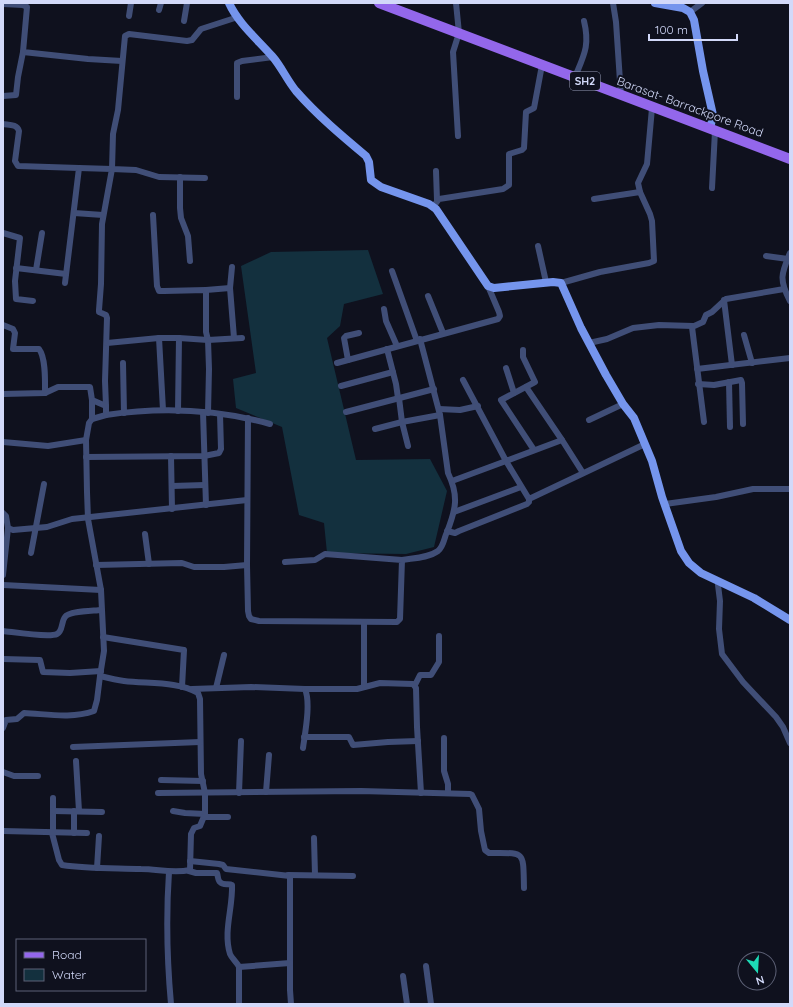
<svg xmlns="http://www.w3.org/2000/svg" width="793" height="1007" viewBox="0 0 793 1007" font-family="Quicksand,sans-serif">
	<rect width="100%" height="100%" fill="#0f111e"/>
	<!-- water -->
	<polygon fill="#13303e" points="368,250 383,294 344,304 340,326 327,338 356,460 430,459 447,491 434,547 406,554 327,553 324,523 299,515 282,427 236,408 233,379 256,373 241,266 271,252"/>
	<g fill="none" stroke-linecap="round" stroke-linejoin="round">
		<!-- street -->
		<g stroke="#404e77" stroke-width="6">
			<polyline points="456,3 459,33 453,52 458,136"/>
			<polyline points="613,3 616,22 621,96"/>
			<polyline points="3,4 23,5 27,7 23,52 88,59 122,61"/>
			<polyline points="159,10 161,3"/>
			<polyline points="690,12 702,3"/>
			<polyline points="129,16 131,3"/>
			<polyline points="184,21 187,3"/>
			<path d="M575 77C584 55 590 46 584 21"/>
			<polyline points="3,96 16,95 18,77 23,52"/>
			<polyline points="237,97 237,63 242,61 273,57"/>
			<path d="M3 124C9 125 17 124 19 131L15 161 18 166 79 168 65 283"/>
			<polyline points="79,168 112,169 102,224 101,284 99,310 99,312 106,315 107,318 105,381 106,406"/>
			<polyline points="436,171 437,200"/>
			<polyline points="180,177 180,208 181,218 188,236 190,261"/>
			<polyline points="205,178 159,177 136,170 112,169 113,134 118,110 125,36 129,34 187,41 192,40 201,29 238,17"/>
			<polyline points="712,188 715,131"/>
			<polyline points="594,199 640,192"/>
			<polyline points="433,207 439,199 503,189 509,185 509,154 522,150 524,148 526,112 534,108 542,65"/>
			<polyline points="74,213 103,215"/>
			<polyline points="153,215 157,286 159,291 164,291 206,290 206,332 208,340 209,369 208,413"/>
			<polyline points="3,233 20,238 15,281 16,299 33,301"/>
			<polyline points="538,246 546,282"/>
			<path d="M790 253C781 274 779 280 790 301"/>
			<polyline points="766,256 788,259"/>
			<polyline points="16,268 66,274"/>
			<polyline points="36,270 42,233"/>
			<polyline points="392,271 417,341"/>
			<polyline points="561,283 600,272 649,263 654,261 652,221 650,214 640,192 638,183 647,164 652,108"/>
			<polyline points="230,288 234,338"/>
			<polyline points="206,290 230,288 232,267"/>
			<polyline points="428,296 443,333"/>
			<polyline points="724,300 732,365"/>
			<polyline points="384,309 386,321 397,346"/>
			<path d="M3 325 13 329 15 333 13 349H39C46 358 45 381 45 393"/>
			<polyline points="744,335 752,363"/>
			<polyline points="159,338 163,410"/>
			<polyline points="107,343 159,338 179,338 208,340 242,338"/>
			<polyline points="589,343 607,339 633,328 659,325 693,326"/>
			<polyline points="387,349 396,384 398,398"/>
			<polyline points="523,350 523,357 535,382 501,400 534,450"/>
			<polyline points="348,360 344,338 346,336 359,333"/>
			<polyline points="123,363 124,413"/>
			<polyline points="337,363 498,319 500,316 499,312 488,286"/>
			<polyline points="506,368 514,393"/>
			<polyline points="697,369 790,358"/>
			<polyline points="463,380 506,461 562,440"/>
			<polyline points="729,382 730,427"/>
			<polyline points="698,384 714,385 741,380 742,383 743,424"/>
			<polyline points="341,386 393,372"/>
			<polyline points="526,387 562,440 583,473"/>
			<path d="M3 394 45 393 58 387H90L92 400 106 406V415L92 419 89 423 86 440 87 492 88 519 101 590 104 651 100 676C108 678 116 680 124 681 147 684 178 681 198 693L200 699 201 774 205 793V814L200 826 194 828 191 834 190 870C173 874 158 869 141 869 115 868 88 869 62 865L59 860 52 833"/>
			<polyline points="399,398 402,422 408,446"/>
			<polyline points="92,400 92,419"/>
			<polyline points="439,409 460,410 478,406"/>
			<polyline points="178,411 179,338"/>
			<polyline points="203,412 206,505"/>
			<polyline points="346,412 434,389"/>
			<path d="M106 415C160 407 216 409 270 424"/>
			<polyline points="248,418 247,565 248,611 249,616 251,619 259,621 397,622 400,619 402,560 325,554 315,560 285,562"/>
			<polyline points="589,420 623,404"/>
			<polyline points="704,422 692,327 703,322 706,315 712,312 726,299 784,289"/>
			<polyline points="375,429 402,422 440,415"/>
			<polyline points="3,442 48,446 86,440"/>
			<polyline points="171,456 172,509"/>
			<polyline points="86,457 204,456 219,453 221,449 220,414"/>
			<polyline points="452,481 506,461 529,499 645,444"/>
			<polyline points="172,486 205,485"/>
			<polyline points="665,504 716,497 753,489 790,489"/>
			<polyline points="454,512 521,487"/>
			<polyline points="3,513 6,516 8,528 13,530 47,527 72,519 247,500"/>
			<polyline points="447,531 455,533 459,531 527,504 529,502 529,499"/>
			<polyline points="145,534 149,564"/>
			<polyline points="31,553 44,484"/>
			<path d="M402 560C414 558 428 558 438 551 444 546 444 538 447 532 456 509 459 496 448 473L440 415 420 339"/>
			<polyline points="96,565 182,563 194,567 224,567 247,565"/>
			<polyline points="3,575 8,528"/>
			<polyline points="718,581 718,585 720,601 719,629 722,654 743,682 776,717 783,727 790,743"/>
			<polyline points="3,585 101,590"/>
			<polyline points="364,622 364,687"/>
			<path d="M3 631C13 632 49 638 57 634 63 631 61 622 65 617 69 611 93 611 101 610"/>
			<polyline points="103,637 184,650 182,687"/>
			<polyline points="3,659 40,660 43,672 70,673 101,671"/>
			<polyline points="415,685 420,675 431,675 439,662 439,636"/>
			<polyline points="216,688 224,655"/>
			<path d="M192 689 251 687 305 689C311 703 305 733 303 748"/>
			<polyline points="305,689 357,689 380,683 413,684 416,688 417,727 421,793"/>
			<path d="M3 728 6 720 17 719 24 713C47 714 71 719 94 711L97 700 100 676"/>
			<polyline points="304,737 349,737 353,745 388,742 418,741"/>
			<polyline points="444,738 444,771 448,784 448,793"/>
			<polyline points="73,747 200,742"/>
			<polyline points="76,761 79,811"/>
			<polyline points="3,772 14,776 38,776"/>
			<polyline points="161,780 203,781"/>
			<polyline points="266,792 269,755"/>
			<path d="M158 793 361 791 470 794 472 795 479 809 481 831 485 850 489 853C526 853 523 850 524 888"/>
			<polyline points="239,793 241,741"/>
			<polyline points="53,798 53,833"/>
			<polyline points="53,811 102,812"/>
			<polyline points="74,811 74,833"/>
			<polyline points="173,811 185,813 205,814"/>
			<polyline points="204,817 228,817"/>
			<polyline points="3,831 87,833"/>
			<polyline points="314,838 315,875"/>
			<polyline points="190,861 219,864 223,865 226,869 290,876 290,990 291,1004"/>
			<polyline points="97,868 99,836"/>
			<path d="M189 871 196 873H217C218 876 218 881 220 882 223 886 229 883 232 885 233 908 223 931 230 954 232 959 237 962 239 967V1004"/>
			<path d="M169 872C166 916 167 960 171 1004"/>
			<polyline points="288,875 353,876"/>
			<polyline points="426,966 431,1004"/>
			<polyline points="239,967 290,963"/>
			<polyline points="403,976 407,1004"/>
		</g>
		<!-- secondary -->
		<g stroke="#7595ed" stroke-width="8">
			<path d="M229 3C238 23 257 39 272 56 281 66 287 80 296 91 317 115 342 136 366 156L369 162 371 180 381 187 429 204 436 209 488 286 494 288 553 282 561 283 581 328 606 375 623 404 634 418 652 461 662 497 681 551 689 563 701 573 754 598 790 620"/>
			<polyline points="655,3 683,8 690,12 694,20 703,71 713,115 710,129"/>
		</g>
		<!-- primary -->
		<polyline stroke="#9367eb" stroke-width="10" points="379,3 790,159"/>
	</g>
	<g text-anchor="middle" stroke-width="4" stroke-linejoin="round" paint-order="stroke">
		<!-- shield labels -->
		<rect fill="#0f111e" stroke="#989db7" stroke-width="1" x="570" y="72" width="30" height="18" rx="3"/>
		<g font-size="11" font-weight="bold" fill="#d2d9f9">
			<text x="585" y="85">SH2</text>
		</g>
		<!-- street labels -->
		<g font-size="12" fill="#d2d9f9" stroke="#0f111e">
			<text transform="translate(690 107) rotate(20)" y="4">Barasat- Barrackpore Road</text>
		</g>
	</g>
	<!-- border -->
	<rect width="793" height="1007" fill="none" stroke="#d2d9f9" stroke-width="8"/>
	<!-- legend -->
	<rect x="16" y="939" width="130" height="52" fill="#0f111e" stroke="#5d6176"/>
	<rect x="24" y="952" width="20" height="6" fill="#9367eb" stroke="#5d6176"/>
	<text x="52" y="959" font-size="12" fill="#d2d9f9">Road</text>
	<rect x="24" y="969" width="20" height="12" fill="#13303e" stroke="#5d6176"/>
	<text x="52" y="979" font-size="12" fill="#d2d9f9">Water</text>
	<!-- north arrow -->
	<g transform="translate(757 971) rotate(162)"><circle r="19" fill="#0f111e" stroke="#5d6176"/>
	<path d="M0-3L7 15L0 10L-7 15Z" fill="#1ddab6"/>
	<text y="-6" font-size="11" font-weight="bold" text-anchor="middle" fill="#d2d9f9">N</text>
	</g>
	<!-- scale -->
	<path d="M649 34v6h88v-6" fill="none" stroke="#d2d9f9" stroke-width="2"/>
	<text x="655" y="34" font-size="12" fill="#d2d9f9" stroke="#0f111e" stroke-width="3" paint-order="stroke">100 m</text>
</svg>
